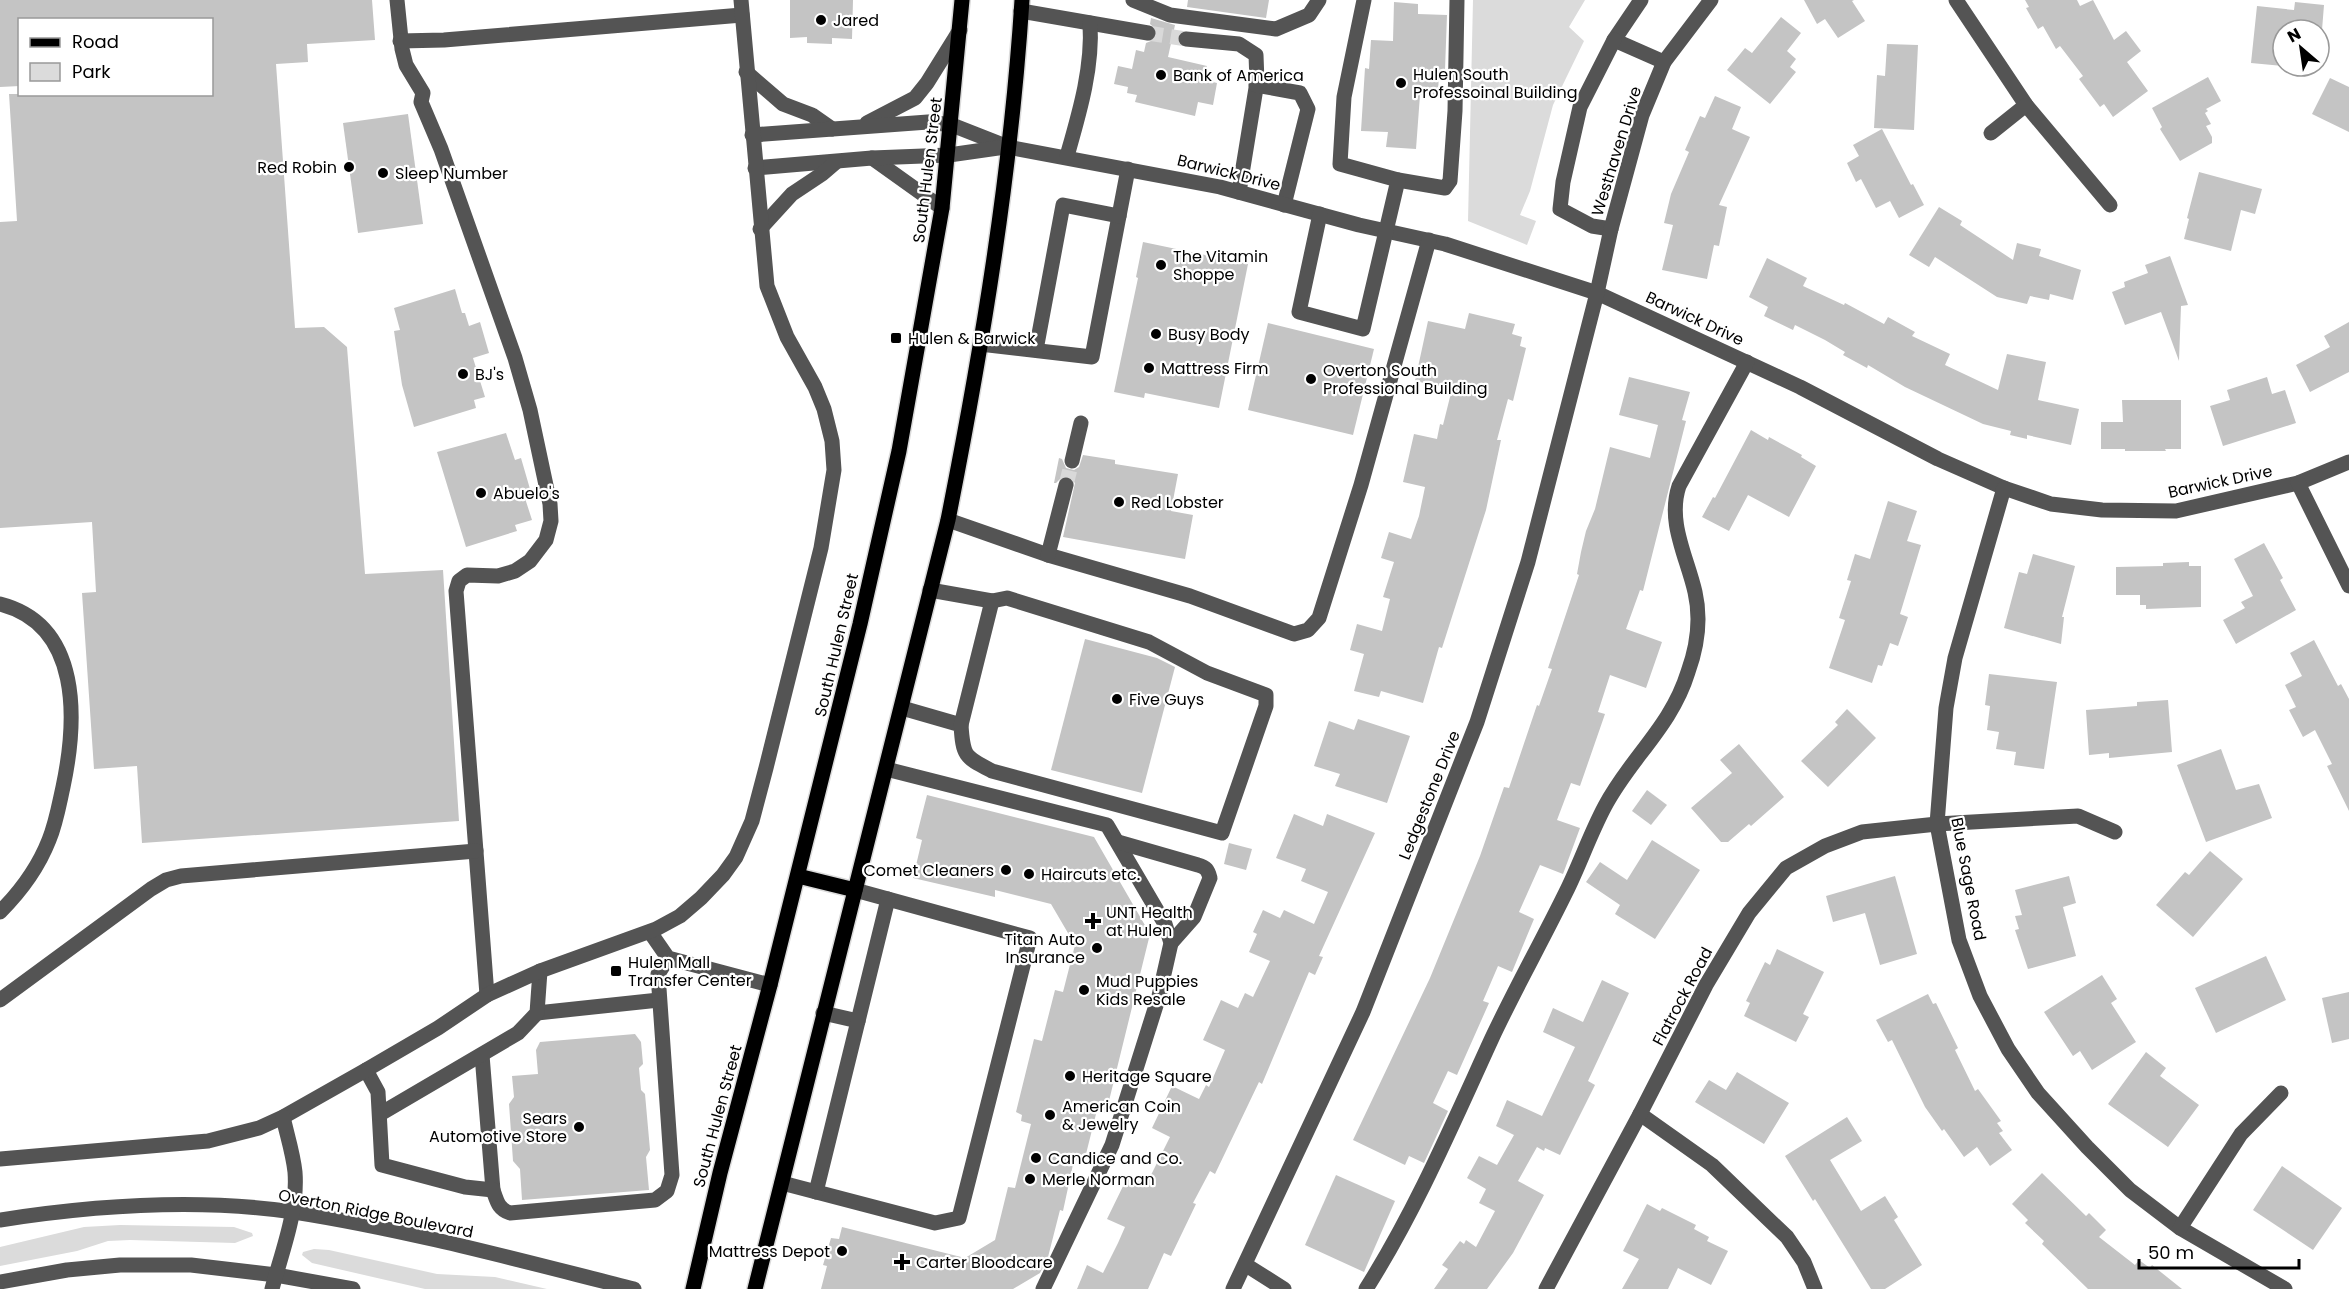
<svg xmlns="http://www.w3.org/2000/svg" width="2349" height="1289" viewBox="0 0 2349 1289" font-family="Poppins,sans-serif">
	<rect width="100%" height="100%" fill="#fff"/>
	<!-- green -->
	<g fill="#dbdbdb">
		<polygon points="1473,0 1585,0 1569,27 1584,41 1553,105 1530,191 1520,215 1536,221 1527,245 1468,221"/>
		<polygon points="120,1225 234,1227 252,1233 253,1236 235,1243 130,1240 108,1241 77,1251 0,1266 0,1247 84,1227"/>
		<polygon points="314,1249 329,1250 437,1274 495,1277 547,1289 425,1289 312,1263 302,1255 303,1252"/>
	</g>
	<!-- building -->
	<g fill="#c4c4c4">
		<polygon points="0,0 372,0 375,40 307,44 308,62 276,64 295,328 324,327 347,347 365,574 443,570 459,821 142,843 137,766 94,769 82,593 96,592 92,522 0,528 0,222 17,221 9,94 212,94 212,20 20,20 20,86 0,87"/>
		<polygon points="790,0 853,0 852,39 832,38 832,44 807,43 807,37 790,38"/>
		<polygon points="1188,0 1269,0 1266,18 1187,7"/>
		<polygon points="1804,0 1854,0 1852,1 1865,21 1838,38 1825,19 1817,24"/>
		<polygon points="2025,0 2077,0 2080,6 2093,0 2114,40 2126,31 2141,51 2127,62 2148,91 2113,117 2104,104 2100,107 2079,79 2083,76 2060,46 2056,49 2043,26 2038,29 2026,8 2029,7"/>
		<polygon points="1394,2 1418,4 1418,14 1447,15 1445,70 1439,70 1438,96 1420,95 1416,149 1386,147 1388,132 1361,131 1365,68 1369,69 1371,40 1393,41"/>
		<polygon points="2295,2 2324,5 2322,30 2283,30 2283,66 2251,63 2257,6 2294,10"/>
		<polygon points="1781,17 1801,33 1787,51 1796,59 1790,67 1796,72 1770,104 1727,70 1745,48 1752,53"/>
		<polygon points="1151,18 1175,25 1168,57 1207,66 1204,80 1217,83 1213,105 1198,102 1195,116 1135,102 1137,95 1127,93 1128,87 1114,84 1118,66 1132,69 1136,50 1144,52 1146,43 1156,39 1157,30 1150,24"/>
		<polygon points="1887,44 1918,45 1914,130 1874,128 1877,75 1885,76"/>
		<polygon points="2208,77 2221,101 2206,109 2208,111 2205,113 2211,124 2206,126 2212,137 2212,143 2180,161 2160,129 2162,127 2152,108"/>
		<polygon points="2330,78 2349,87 2349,132 2312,114"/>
		<polygon points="1715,96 1741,107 1732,129 1750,137 1719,205 1727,207 1719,246 1714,245 1707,279 1662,270 1673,225 1664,223 1671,194 1689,152 1685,150 1700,116 1705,118"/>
		<polygon points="408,114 423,224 358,233 343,123"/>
		<polygon points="1882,129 1911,185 1913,184 1924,205 1899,218 1890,201 1876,208 1861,179 1856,182 1847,163 1859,156 1853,145"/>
		<polygon points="2199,172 2262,189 2255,214 2241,210 2231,251 2184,239 2189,219 2187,218"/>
		<polygon points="1939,207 1962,221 1960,225 2013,260 2017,243 2041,249 2039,256 2081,270 2073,300 2050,294 2049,300 2030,296 2027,304 1997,297 1935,257 1929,267 1909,255"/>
		<polygon points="1143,242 1248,264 1219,408 1145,393 1144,398 1114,392 1138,278 1136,277"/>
		<polygon points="2170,256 2188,305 2181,306 2179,361 2161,312 2125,325 2112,292 2125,287 2124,282 2148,273 2145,265"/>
		<polygon points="1767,258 1807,278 1803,286 1844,305 1845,303 1884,324 1888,317 1915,332 1912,336 1950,354 1945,365 1998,390 2007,354 2046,362 2038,400 2079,409 2071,445 2027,435 2027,439 2010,435 2011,431 1983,424 1905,387 1868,365 1867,368 1843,355 1845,352 1825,340 1795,325 1793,330 1764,316 1768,307 1749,297"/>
		<polygon points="455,289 462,313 465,313 469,326 480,322 489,353 473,358 485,397 474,400 476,408 414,427 402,385 394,331 400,330 394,308"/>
		<polygon points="1469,313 1515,324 1512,334 1522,337 1520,346 1526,348 1513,401 1508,399 1497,440 1501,440 1486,510 1442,648 1439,647 1423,703 1381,691 1379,697 1354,691 1364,654 1350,650 1357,624 1382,631 1390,599 1383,597 1394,562 1381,558 1389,532 1411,539 1419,516 1425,487 1403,482 1414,434 1437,439 1440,424 1443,425 1452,389 1415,381 1428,321 1465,329"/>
		<polygon points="2349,322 2349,372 2310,392 2296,365 2330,347 2324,336"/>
		<polygon points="1268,323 1374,349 1353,435 1248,410"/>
		<polygon points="1629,377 1690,392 1682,420 1686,421 1643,591 1640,590 1626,629 1662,642 1646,688 1610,675 1598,712 1605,714 1580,786 1571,783 1557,820 1580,828 1563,874 1540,865 1519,912 1534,919 1512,972 1498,966 1483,1001 1489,1003 1457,1075 1448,1071 1433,1103 1448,1111 1424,1163 1409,1156 1405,1165 1353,1140 1430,978 1480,856 1504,787 1509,788 1537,705 1539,706 1552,669 1548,668 1579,575 1577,574 1581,552 1586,531 1595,509 1610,447 1650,458 1658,425 1619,415"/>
		<polygon points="2267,377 2272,394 2285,390 2296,423 2223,446 2210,406 2230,400 2227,390"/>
		<polygon points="2122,400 2181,400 2181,449 2165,449 2166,451 2125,451 2125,449 2101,449 2101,422 2123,422"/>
		<polygon points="1751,430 1768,440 1769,437 1802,455 1801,457 1816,466 1789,517 1748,495 1729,531 1702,517 1713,497 1715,498"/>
		<polygon points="506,433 515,460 521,458 530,489 523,492 532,520 515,525 517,531 466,547 437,452"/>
		<polygon points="1083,455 1115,460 1115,464 1178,474 1171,511 1193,515 1185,559 1063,537 1075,483 1068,475 1063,476 1056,483 1054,483 1059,458 1062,459 1066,468 1074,470 1079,467"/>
		<polygon points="1888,501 1917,511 1907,541 1921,545 1900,614 1908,617 1898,646 1890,643 1882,666 1878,665 1872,683 1829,668 1845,620 1839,618 1851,581 1847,580 1855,554 1870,559"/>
		<polygon points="2264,543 2283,578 2280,580 2296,610 2236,644 2223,620 2245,608 2241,602 2253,596 2234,559"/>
		<polygon points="2033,554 2075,566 2062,617 2064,617 2061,644 2004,628 2019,572 2027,574"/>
		<polygon points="2189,562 2189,566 2201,566 2201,607 2146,609 2146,605 2140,605 2140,595 2116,595 2116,567 2163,566 2163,563"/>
		<polygon points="1085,639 1157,658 1175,667 1142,793 1051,770"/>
		<polygon points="2314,640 2338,686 2341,684 2349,699 2349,811 2327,766 2332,764 2315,730 2303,737 2289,710 2296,707 2285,685 2302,676 2290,653"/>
		<polygon points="1989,674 2057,682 2044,769 2014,765 2016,752 1996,749 1999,732 1987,730 1990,706 1985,705"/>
		<polygon points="2168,700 2172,752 2109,758 2109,753 2089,755 2086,710 2137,706 2137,702"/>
		<polygon points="1847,709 1876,738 1828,787 1801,761 1838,725 1835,722"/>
		<polygon points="1358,719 1410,736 1387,803 1335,786 1340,774 1314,766 1329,721 1354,730"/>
		<polygon points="1739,744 1784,797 1751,826 1749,824 1728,842 1721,842 1691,808 1732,773 1720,760"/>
		<polygon points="2221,749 2236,790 2259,784 2272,818 2206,842 2177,765"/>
		<polygon points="1647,790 1667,805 1651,825 1632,811"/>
		<polygon points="927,795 1094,837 1150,934 1106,1113 1097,1110 1084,1162 1074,1160 1063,1211 1060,1210 1048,1257 1040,1273 1013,1289 821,1289 827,1266 823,1265 831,1238 839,1239 842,1227 965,1258 995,1240 1008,1187 1015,1188 1031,1124 1021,1121 1022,1115 1016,1112 1034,1039 1042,1041 1055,990 1063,992 1075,945 1051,904 995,890 995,897 913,878 922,840 916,838"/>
		<polygon points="1294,814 1323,826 1327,814 1375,833 1319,956 1323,957 1315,975 1309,972 1262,1084 1259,1082 1215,1174 1210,1171 1193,1203 1196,1204 1171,1256 1164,1253 1148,1289 1077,1289 1087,1265 1103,1273 1118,1243 1125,1227 1107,1219 1128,1176 1146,1185 1170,1137 1152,1128 1172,1086 1199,1099 1206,1085 1209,1087 1225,1050 1203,1040 1221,1000 1238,1008 1245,993 1253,997 1270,961 1249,952 1257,934 1253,932 1263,910 1280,918 1284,910 1314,924 1328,892 1301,881 1306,869 1276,858"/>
		<polygon points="1652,840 1700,870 1655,939 1615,914 1620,905 1586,882 1600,862 1627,880"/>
		<polygon points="1229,843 1252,849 1246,870 1224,864"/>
		<polygon points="2210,851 2243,879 2193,937 2156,905 2185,872 2189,875"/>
		<polygon points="1895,876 1917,954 1880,965 1865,913 1833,922 1826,896"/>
		<polygon points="2069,876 2076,903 2063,907 2076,956 2028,969 2015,930 2019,929 2015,916 2022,915 2015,890"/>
		<polygon points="1777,949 1824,972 1803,1014 1809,1017 1796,1042 1744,1016 1750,1003 1746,1001 1765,962 1770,965"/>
		<polygon points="2266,956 2286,1000 2216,1033 2195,988"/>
		<polygon points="2102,975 2117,999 2111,1003 2136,1042 2092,1070 2080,1051 2073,1056 2044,1012"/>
		<polygon points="1602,980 1629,993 1588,1081 1595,1085 1560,1155 1545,1148 1544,1151 1537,1147 1518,1181 1544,1195 1513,1253 1487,1289 1434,1289 1448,1269 1442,1265 1460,1241 1464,1244 1466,1240 1476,1247 1495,1211 1479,1203 1486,1189 1467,1178 1479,1156 1497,1165 1514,1135 1496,1126 1507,1100 1542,1116 1575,1047 1543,1032 1553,1008 1583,1022"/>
		<polygon points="2349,992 2349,1039 2332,1043 2322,998"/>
		<polygon points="1928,994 1933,1004 1936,1003 1958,1048 1955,1050 1975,1091 1978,1089 2001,1121 1997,1123 2003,1131 1999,1133 2012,1150 1990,1166 1977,1147 1964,1157 1944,1129 1942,1131 1925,1107 1892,1040 1888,1042 1876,1020"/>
		<polygon points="635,1034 641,1042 643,1064 639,1068 641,1090 645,1094 650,1150 646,1157 649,1190 522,1200 520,1169 513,1161 509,1104 514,1097 512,1076 538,1074 536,1050 540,1042"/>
		<polygon points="2146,1052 2166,1068 2160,1076 2199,1105 2168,1147 2108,1104"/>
		<polygon points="1737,1072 1789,1103 1764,1144 1695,1102 1709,1080 1726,1090"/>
		<polygon points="1847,1117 1862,1141 1830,1160 1861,1211 1885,1196 1898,1217 1894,1220 1922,1265 1885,1289 1871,1289 1815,1199 1813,1201 1785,1156"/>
		<polygon points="2282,1166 2342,1208 2313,1250 2253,1210"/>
		<polygon points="2042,1173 2086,1216 2089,1213 2106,1230 2099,1237 2135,1265 2139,1260 2150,1268 2152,1265 2182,1289 2088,1289 2042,1244 2044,1241 2025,1223 2028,1220 2012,1204"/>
		<polygon points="1336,1175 1395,1201 1364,1272 1305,1245"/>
		<polygon points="1647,1204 1660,1211 1662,1208 1696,1225 1694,1229 1709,1237 1707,1241 1728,1251 1711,1285 1678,1268 1668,1289 1622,1289 1639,1259 1623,1251"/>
	</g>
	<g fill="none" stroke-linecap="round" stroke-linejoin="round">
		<!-- minor-tunnel -->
		<g stroke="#d9d9d9" stroke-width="15" stroke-dasharray="15 8" stroke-linecap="butt">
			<polyline points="1148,33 1186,39"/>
			<polyline points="1066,485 1072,461"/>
		</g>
		<!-- major casing -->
		<g stroke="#dbdbdb" stroke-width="18">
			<g id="major">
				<polyline points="798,876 855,890"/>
				<polyline points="693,1289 720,1173 770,985 860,624 899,451 942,208 962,0"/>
				<path d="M755 1289 948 520C982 348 1011 174 1022 0"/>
			</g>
		</g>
		<!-- minor -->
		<g stroke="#545454" stroke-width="15">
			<polyline points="397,0 402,49 406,65 423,93 421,102 441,149 515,358 530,410 550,504 551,521 546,540 530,561 515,571 498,576 467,575 459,581 456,591 487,995"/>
			<polyline points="1133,0 1170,15 1276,29 1309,15 1319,0"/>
			<polyline points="1641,0 1614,40 1664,62"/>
			<polyline points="1956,0 2026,105 2110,205"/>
			<polyline points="1021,11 1148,33"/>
			<polyline points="1186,39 1239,44 1256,55 1257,82 1239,192"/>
			<polyline points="400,41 444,40 742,15"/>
			<polyline points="746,72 783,104 812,115 832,129"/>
			<polyline points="1256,85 1300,93 1308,109 1284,205"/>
			<polyline points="867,123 915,98 927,83 960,30"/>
			<polyline points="1991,133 2026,105"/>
			<polyline points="752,135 928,122 952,125 1008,147 1220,187 1359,225 1445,244 1597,293 1800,387 1938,459 2004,488 2051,504 2102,510 2176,511 2298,483 2349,462"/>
			<path d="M1067 156C1079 114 1093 68 1090 23"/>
			<polyline points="872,158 942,208"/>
			<polyline points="755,168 872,158 949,155 1005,147"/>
			<polyline points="1398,180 1445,188 1450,181 1455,111 1457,0"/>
			<polyline points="1320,214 1299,312 1363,329 1398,180 1340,164 1344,97 1364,0"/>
			<polyline points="760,229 792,194 822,174 836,162"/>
			<polyline points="1611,229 1592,226 1560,209 1563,182 1580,107 1614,40"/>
			<polyline points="980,344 1092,357 1128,169"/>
			<polyline points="1036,350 1063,205 1119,216"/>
			<polyline points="1072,461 1081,423"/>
			<polyline points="2298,483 2349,586"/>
			<polyline points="2004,488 1955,658 1946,708 1937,824 1959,940 1980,996 2008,1049 2038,1093 2087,1147 2130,1190 2180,1228 2285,1289"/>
			<polyline points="948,520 1048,555 1190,596 1294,634 1308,630 1319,618 1361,485 1429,240"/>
			<polyline points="1048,555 1066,485"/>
			<path d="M0 604C82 625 77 721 63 787 59 805 56 823 49 840 38 868 21 891 0 912"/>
			<path d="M902 708 961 725C963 757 965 757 992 771L1222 833 1266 706V695L1207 673 1149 642 1007 598 992 601 930 590"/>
			<polyline points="961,725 992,601"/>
			<polyline points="886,769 1107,825 1165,924 1171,943 1159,996 1112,1145 1043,1289"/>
			<path d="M1118 842 1198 865C1206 867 1208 870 1210 878L1194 917 1171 943"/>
			<polyline points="650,932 668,958 770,985"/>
			<polyline points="0,1000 151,889 166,880 181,876 476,851"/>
			<polyline points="537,1013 659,1000"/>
			<polyline points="823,1013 858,1021"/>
			<polyline points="482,1055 493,1190"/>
			<path d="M366 1070 378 1092 382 1165 465 1187 493 1190C497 1201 498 1209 510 1213L655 1200 667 1191 672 1175 658 974 668 958"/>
			<polyline points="380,1114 518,1033 537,1013 540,971"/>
			<polyline points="1640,1114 1712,1165 1787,1237 1804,1262 1815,1289"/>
			<polyline points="0,1159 208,1141 259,1128 283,1117 366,1070 438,1028 487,995 540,971 656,929 680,916 701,898 723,875 736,857 752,821 766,768 821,548 834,470 832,441 824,409 815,387 787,337 767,286 741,0"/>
			<polyline points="782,1183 935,1223 959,1218 1030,938 855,890"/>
			<polyline points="816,1192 888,899"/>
			<path d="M0 1220C96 1205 197 1198 294 1212 409 1230 522 1261 634 1289"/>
			<polyline points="2180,1228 2241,1134 2281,1093"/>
			<polyline points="1246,1265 1284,1289"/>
			<polyline points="0,1282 67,1270 120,1265 191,1265 276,1275 353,1289"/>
			<path d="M272 1289C282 1251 298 1212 295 1172 293 1153 287 1135 283 1117"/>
			<polyline points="1233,1289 1363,1012 1477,722 1528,562 1597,293 1611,229 1642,115 1664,62 1711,0"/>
			<path d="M1366 1289C1416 1210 1453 1123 1492 1038 1515 989 1542 941 1566 892 1580 864 1590 834 1605 806 1631 757 1671 727 1688 672 1697 647 1701 618 1695 592 1687 557 1667 522 1679 486L1747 362"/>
			<polyline points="1546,1289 1640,1114 1706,985 1749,913 1786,868 1825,846 1862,832 1937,824 2078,816 2115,832"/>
		</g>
		<!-- major -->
		<use href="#major" stroke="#000" stroke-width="15"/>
	</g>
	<!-- markers -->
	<g fill="#000" stroke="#fff" stroke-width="2">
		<circle cx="821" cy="20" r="6"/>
		<circle cx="1161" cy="75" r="6"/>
		<circle cx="1401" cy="83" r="6"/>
		<circle cx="349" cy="167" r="6"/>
		<circle cx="383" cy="173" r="6"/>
		<circle cx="1161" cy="265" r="6"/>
		<circle cx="1156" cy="334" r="6"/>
		<rect x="890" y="332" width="12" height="12" rx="3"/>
		<circle cx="1149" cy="368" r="6"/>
		<circle cx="463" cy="374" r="6"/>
		<circle cx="1311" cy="379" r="6"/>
		<circle cx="481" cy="493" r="6"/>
		<circle cx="1119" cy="502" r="6"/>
		<circle cx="1117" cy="699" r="6"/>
		<circle cx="1006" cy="870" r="6"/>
		<circle cx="1029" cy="874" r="6"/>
		<path d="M1090 912h6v6h6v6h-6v6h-6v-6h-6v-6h6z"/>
		<circle cx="1097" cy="948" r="6"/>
		<rect x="610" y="965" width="12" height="12" rx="3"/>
		<circle cx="1084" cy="990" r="6"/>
		<circle cx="1070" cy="1076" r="6"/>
		<circle cx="1050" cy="1115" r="6"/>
		<circle cx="579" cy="1127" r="6"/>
		<circle cx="1036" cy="1158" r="6"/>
		<circle cx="1030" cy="1179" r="6"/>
		<circle cx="842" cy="1251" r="6"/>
		<path d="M899 1253h6v6h6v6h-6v6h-6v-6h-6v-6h6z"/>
	</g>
	<g text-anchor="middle" stroke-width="4.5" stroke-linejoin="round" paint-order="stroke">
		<!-- poi labels -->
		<g font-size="16" fill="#000" stroke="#fff" text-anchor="start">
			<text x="833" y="26">Jared</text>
			<text x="1413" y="80">Hulen South<tspan x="1413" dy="18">Professoinal Building</tspan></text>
			<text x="1173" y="81">Bank of America</text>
			<text x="337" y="173" text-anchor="end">Red Robin</text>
			<text x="395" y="179">Sleep Number</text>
			<text x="1173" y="262">The Vitamin<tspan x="1173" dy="18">Shoppe</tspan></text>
			<text x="1168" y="340">Busy Body</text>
			<text x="908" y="344">Hulen &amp; Barwick</text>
			<text x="1161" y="374">Mattress Firm</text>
			<text x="1323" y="376">Overton South<tspan x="1323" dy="18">Professional Building</tspan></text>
			<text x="475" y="380">BJ's</text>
			<text x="493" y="499">Abuelo's</text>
			<text x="1131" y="508">Red Lobster</text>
			<text x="1129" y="705">Five Guys</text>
			<text x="994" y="876" text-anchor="end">Comet Cleaners</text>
			<text x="1041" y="880">Haircuts etc.</text>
			<text x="1106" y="918">UNT Health<tspan x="1106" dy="18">at Hulen</tspan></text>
			<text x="1085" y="945" text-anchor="end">Titan Auto<tspan x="1085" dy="18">Insurance</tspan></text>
			<text x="628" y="968">Hulen Mall<tspan x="628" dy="18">Transfer Center</tspan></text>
			<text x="1096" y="987">Mud Puppies<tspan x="1096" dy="18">Kids Resale</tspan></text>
			<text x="1082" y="1082">Heritage Square</text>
			<text x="1062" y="1112">American Coin<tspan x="1062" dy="18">&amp; Jewelry</tspan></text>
			<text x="567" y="1124" text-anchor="end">Sears<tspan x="567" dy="18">Automotive Store</tspan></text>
			<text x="1048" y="1164">Candice and Co.</text>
			<text x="1042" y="1185">Merle Norman</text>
			<text x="830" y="1257" text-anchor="end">Mattress Depot</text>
			<text x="916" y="1268">Carter Bloodcare</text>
		</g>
		<!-- street labels -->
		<g font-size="16" fill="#000" stroke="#fff">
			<text transform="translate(1616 151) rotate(-73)" y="6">Westhaven Drive</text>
			<text transform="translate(927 170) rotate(-83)" y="6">South Hulen Street</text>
			<text transform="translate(1229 172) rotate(14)" y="6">Barwick Drive</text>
			<text transform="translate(1695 318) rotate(25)" y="6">Barwick Drive</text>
			<text transform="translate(2220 481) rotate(-12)" y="6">Barwick Drive</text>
			<text transform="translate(836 645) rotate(-77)" y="6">South Hulen Street</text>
			<text transform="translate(1429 795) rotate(-68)" y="6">Ledgestone Drive</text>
			<text transform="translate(1969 879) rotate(79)" y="6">Blue Sage Road</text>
			<text transform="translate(1682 996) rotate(-62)" y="6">Flatrock Road</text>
			<text transform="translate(717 1116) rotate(-75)" y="6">South Hulen Street</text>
			<text transform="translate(376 1213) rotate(11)" y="6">Overton Ridge Boulevard</text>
		</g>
	</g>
	<!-- legend -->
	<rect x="18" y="18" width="195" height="78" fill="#ffffff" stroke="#999999" stroke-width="1.5"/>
	<rect x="30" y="38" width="30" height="9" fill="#000000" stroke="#999999" stroke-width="1.5"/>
	<text x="72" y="48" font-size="18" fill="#000000">Road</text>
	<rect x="30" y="63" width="30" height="18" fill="#dbdbdb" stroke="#999999" stroke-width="1.5"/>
	<text x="72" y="78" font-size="18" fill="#000000">Park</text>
	<!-- north arrow -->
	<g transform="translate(2301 48) rotate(331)"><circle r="28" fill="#ffffff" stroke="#999999" stroke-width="1.5"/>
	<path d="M0-4.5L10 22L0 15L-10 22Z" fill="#000000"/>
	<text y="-9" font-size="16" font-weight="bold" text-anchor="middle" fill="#000000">N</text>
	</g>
	<!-- scale -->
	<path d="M2139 1259v9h160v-9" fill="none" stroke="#000000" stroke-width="3"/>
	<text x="2148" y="1259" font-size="18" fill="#000000" stroke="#ffffff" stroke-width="4.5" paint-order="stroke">50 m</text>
</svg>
